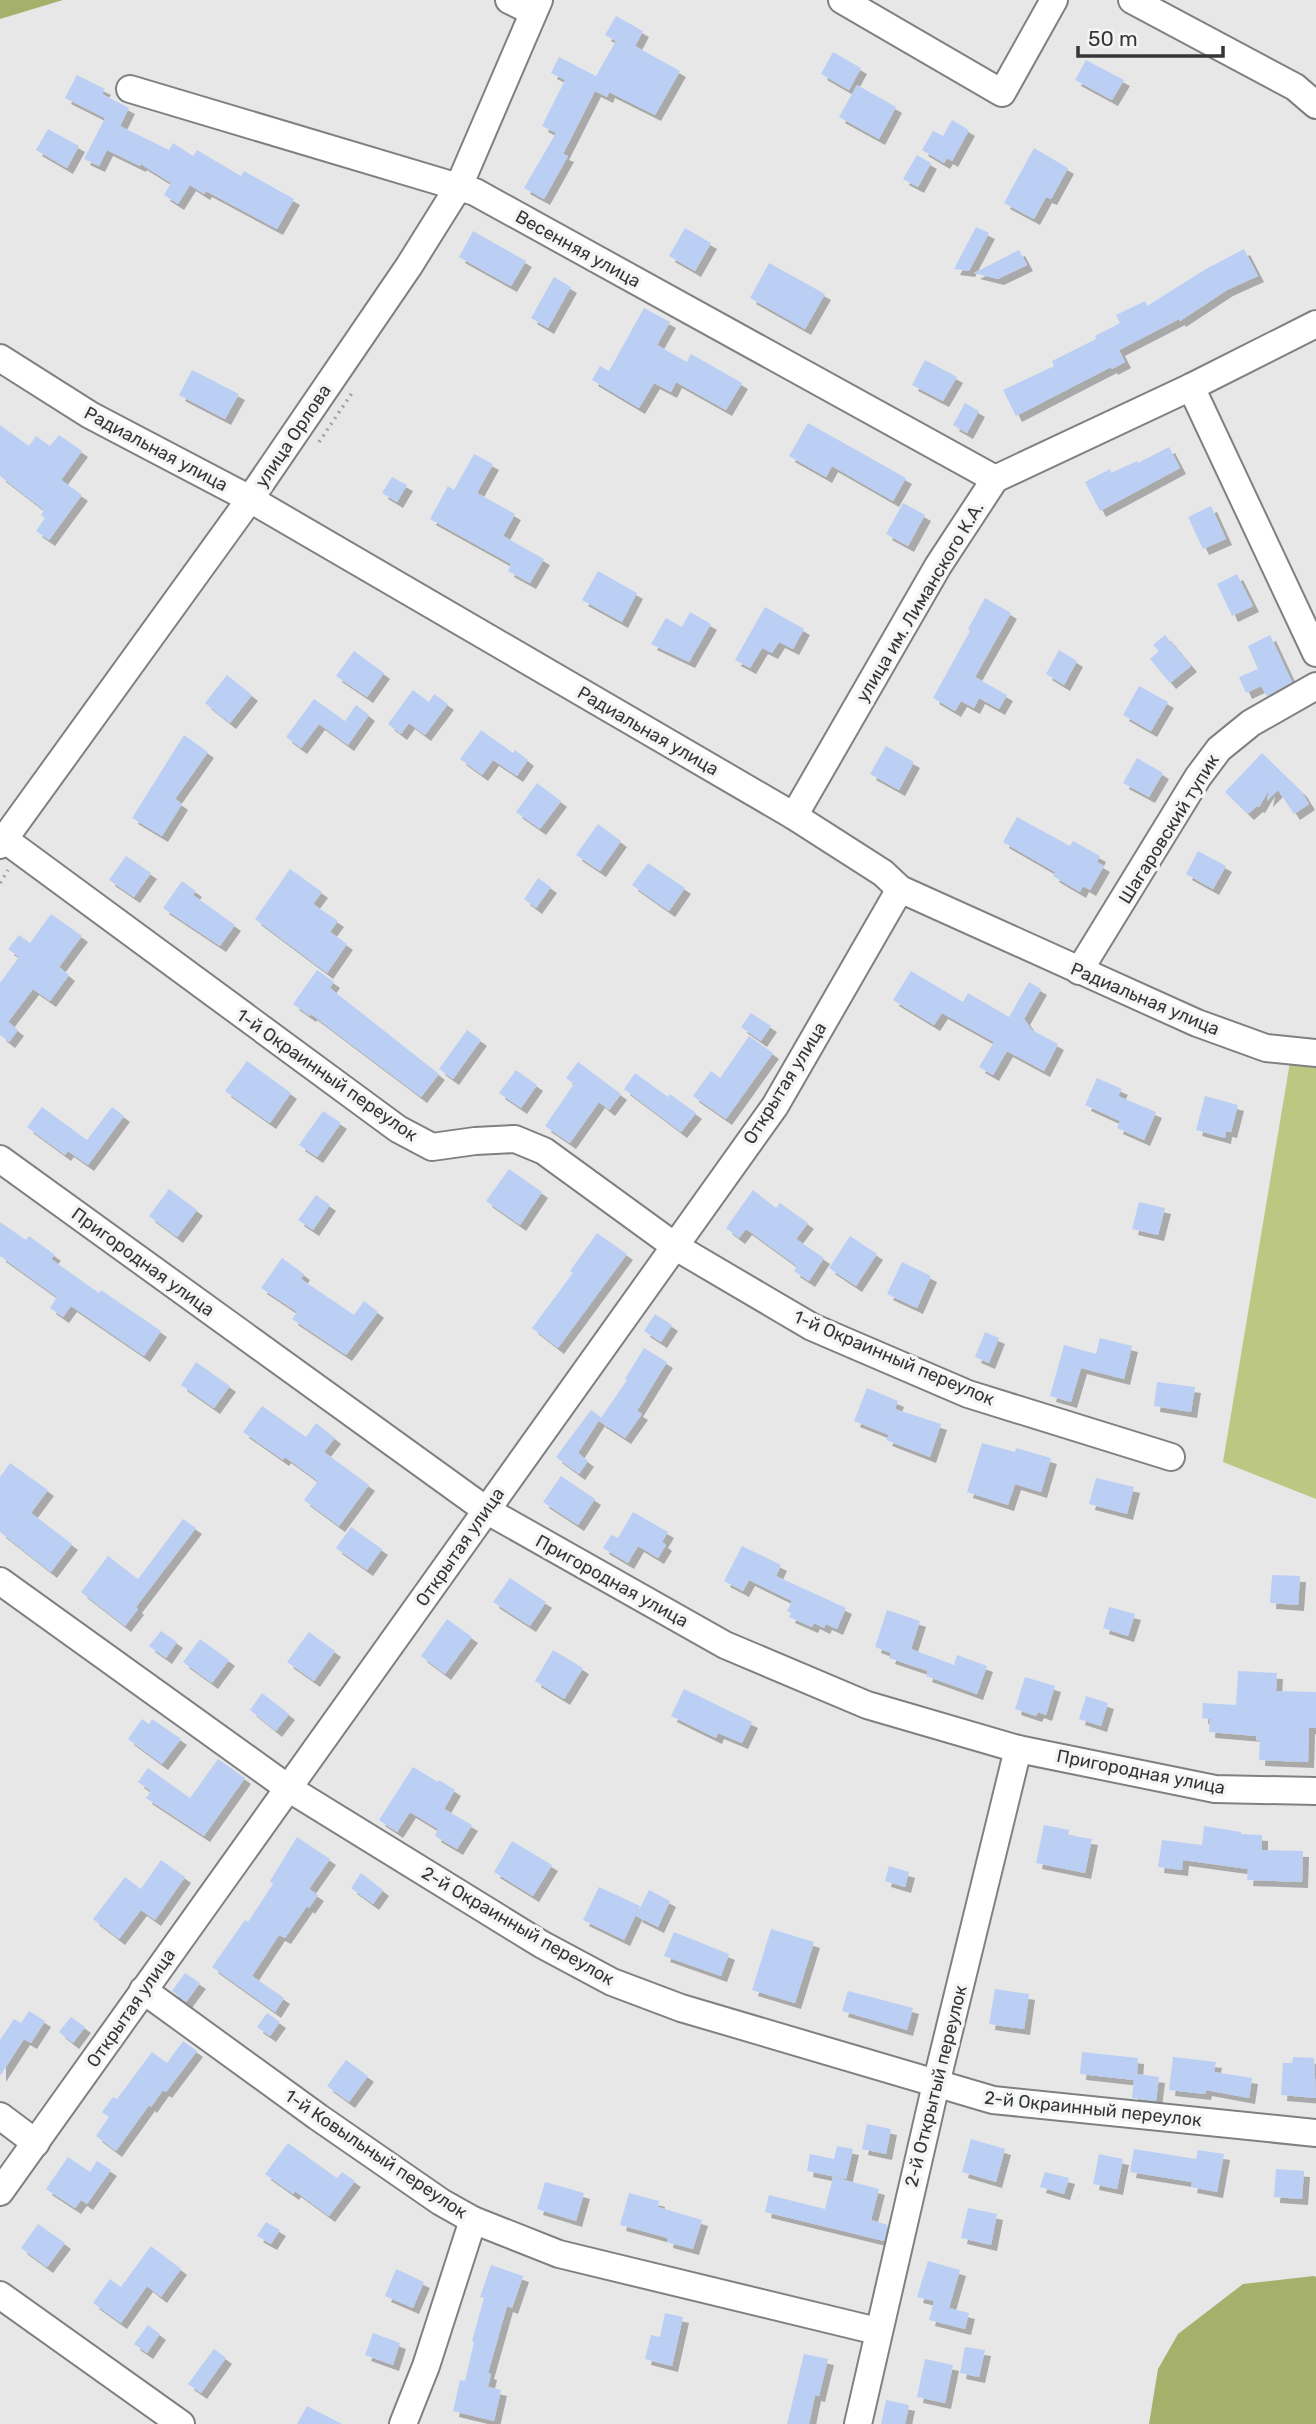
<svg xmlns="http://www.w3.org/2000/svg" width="1316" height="2424" viewBox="0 0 1316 2424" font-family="Rubik,sans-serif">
	<defs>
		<filter id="shadow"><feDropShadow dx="6" dy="6" stdDeviation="0" flood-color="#0004"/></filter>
	</defs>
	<rect width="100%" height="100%" fill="#e7e7e8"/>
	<!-- green -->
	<polygon fill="#bcc881" points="1290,1062 1316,1063 1316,1499 1223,1462"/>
	<!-- forest -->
	<g fill="#a5b16b">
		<polygon points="0,0 63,0 0,19"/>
		<polygon points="1314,2276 1316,2277 1316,2424 1149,2424 1158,2369 1178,2334 1243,2284"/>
	</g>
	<!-- building -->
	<g fill="#bbcff4" filter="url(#shadow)">
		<polygon points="616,16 643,31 635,46 680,71 655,115 609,92 607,97 595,91 563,154 568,156 544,199 524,188 556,133 542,126 565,80 551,73 559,57 596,76 616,41 605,35"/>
		<polygon points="833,52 861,68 849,90 821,74"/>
		<polygon points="1086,60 1124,80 1112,100 1075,80"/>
		<polygon points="77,75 105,89 102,94 129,108 120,126 169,150 173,143 193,156 197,150 241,176 244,171 294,199 277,229 206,191 204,194 190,185 178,204 164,195 171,183 141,164 140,166 107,150 99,166 84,159 105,118 65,98"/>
		<polygon points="857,85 896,107 879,139 839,117"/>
		<polygon points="952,120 969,130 952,161 947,158 944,163 922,150 933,131 943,136"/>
		<polygon points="48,129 79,146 67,168 36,150"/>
		<polygon points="1034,148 1068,168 1051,199 1046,197 1034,219 1004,203"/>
		<polygon points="917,155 931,163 918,187 903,179"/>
		<polygon points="976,227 989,233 969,271 954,269"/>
		<polygon points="685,228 711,243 695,271 669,256"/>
		<polygon points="473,231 526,261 511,286 459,257"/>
		<polygon points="1244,249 1258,276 1227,290 1180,321 1179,319 1119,350 1125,362 1112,369 1111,367 1016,416 1003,390 1054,366 1052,361 1096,339 1095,336 1120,323 1116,315 1145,301 1147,306 1206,269"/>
		<polygon points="1019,250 1027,265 998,279 974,273"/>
		<polygon points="769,263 825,294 805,329 750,298"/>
		<polygon points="554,277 571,287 548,328 531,318"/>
		<polygon points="644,308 670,322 657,345 687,362 691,354 742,383 726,410 676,382 671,392 654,383 639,408 592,380 600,366 609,371"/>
		<polygon points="925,360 957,377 943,401 912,385"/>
		<polygon points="192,370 239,394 225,419 179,395"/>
		<polygon points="965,403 979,411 967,433 953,425"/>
		<polygon points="808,423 906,478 893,501 832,466 826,477 789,456"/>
		<polygon points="0,425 29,446 36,436 50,446 59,435 82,451 61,480 82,495 49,540 36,531 45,518 41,515 44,510 0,476"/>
		<polygon points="1169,447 1180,468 1100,511 1085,482 1110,469 1111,473 1137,461 1138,463"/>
		<polygon points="474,454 493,464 477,493 515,514 503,536 544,559 530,583 508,571 511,564 430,519 448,486 454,490"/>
		<polygon points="392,477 407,485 397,502 382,493"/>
		<polygon points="903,503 925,515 908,546 886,534"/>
		<polygon points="1211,506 1226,539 1203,549 1188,517"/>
		<polygon points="598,571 637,593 622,622 582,600"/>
		<polygon points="1237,574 1253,606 1232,616 1217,584"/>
		<polygon points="985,598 1011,613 975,677 1007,695 999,709 979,698 974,708 961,701 955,711 933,698 970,631 968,629"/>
		<polygon points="765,607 804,629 793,649 779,642 772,653 762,648 750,668 735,660"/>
		<polygon points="690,612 711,624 689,662 651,644 666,618 682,627"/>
		<polygon points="1165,635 1191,666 1170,683 1150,659 1159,651 1153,645"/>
		<polygon points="1270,635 1292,682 1267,696 1261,686 1246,693 1239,677 1258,669 1248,646"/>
		<polygon points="1059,650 1077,661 1064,685 1046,674"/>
		<polygon points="354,651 384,673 367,697 336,676"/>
		<polygon points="227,675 252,695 230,723 205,703"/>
		<polygon points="1139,686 1168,702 1151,731 1123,715"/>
		<polygon points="413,690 429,702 434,694 448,704 425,735 409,723 401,734 388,724"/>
		<polygon points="314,699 345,721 356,705 369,715 348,745 319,724 301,748 286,737"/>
		<polygon points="481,730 513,753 515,750 528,760 517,776 493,760 482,775 460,759"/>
		<polygon points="184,735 208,752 175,799 182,804 162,836 132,818"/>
		<polygon points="886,746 914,762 899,790 870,774"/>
		<polygon points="1262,753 1301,791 1309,804 1294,814 1278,790 1267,801 1269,790 1259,807 1257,806 1248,814 1225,792"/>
		<polygon points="1137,758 1163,773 1149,797 1123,783"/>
		<polygon points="537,783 561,801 540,829 516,812"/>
		<polygon points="1017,817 1070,846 1073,841 1100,856 1097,862 1104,866 1090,890 1083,886 1080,892 1053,876 1055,872 1003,842"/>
		<polygon points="598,824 621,841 600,871 576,855"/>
		<polygon points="1198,851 1226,866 1213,889 1186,874"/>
		<polygon points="126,856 151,873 134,897 109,880"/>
		<polygon points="648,863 685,888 669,911 632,885"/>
		<polygon points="290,869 322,892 313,904 338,921 330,932 347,944 327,973 255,919"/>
		<polygon points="538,878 551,887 536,908 524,899"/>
		<polygon points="182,881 196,891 193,895 235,925 220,946 163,908"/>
		<polygon points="51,914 82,936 59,967 69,975 50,1001 33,989 8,1022 18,1030 9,1042 0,1035 0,983 19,957 8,949 19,935 30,943"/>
		<polygon points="317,970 334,982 330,988 439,1074 421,1097 311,1014 310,1016 293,1004"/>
		<polygon points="911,971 963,1002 968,993 1009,1017 1029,982 1041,989 1024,1019 1032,1030 1058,1044 1044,1071 1007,1051 993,1075 979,1067 994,1042 942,1013 934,1025 893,1000"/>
		<polygon points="751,1013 771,1026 761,1041 741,1027"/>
		<polygon points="467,1030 481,1040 453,1079 439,1069"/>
		<polygon points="749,1036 773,1053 726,1119 693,1096 711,1071 720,1078"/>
		<polygon points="247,1061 291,1093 270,1123 225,1091"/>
		<polygon points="578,1062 621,1094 609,1110 599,1102 570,1143 545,1126 574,1084 566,1078"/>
		<polygon points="516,1070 537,1085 521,1108 499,1093"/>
		<polygon points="635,1073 668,1097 670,1094 696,1113 681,1132 624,1089"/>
		<polygon points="1097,1078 1122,1089 1118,1096 1156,1112 1144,1140 1117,1128 1120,1121 1085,1105"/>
		<polygon points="1205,1096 1238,1105 1231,1132 1226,1131 1225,1138 1196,1130"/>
		<polygon points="42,1107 87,1140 112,1107 124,1116 88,1165 68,1151 65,1155 27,1127"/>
		<polygon points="323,1111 341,1123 317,1157 299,1145"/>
		<polygon points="509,1169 542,1192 520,1225 486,1201"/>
		<polygon points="169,1189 197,1210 177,1237 149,1216"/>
		<polygon points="753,1190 776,1208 780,1203 808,1223 796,1239 824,1258 809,1281 794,1271 797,1266 746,1229 739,1238 726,1228"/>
		<polygon points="316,1195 330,1205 313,1230 298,1220"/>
		<polygon points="1139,1202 1165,1208 1158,1235 1132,1229"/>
		<polygon points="0,1222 26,1240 29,1236 55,1255 51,1259 99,1293 101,1290 161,1331 144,1356 71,1306 63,1317 50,1308 57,1297 0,1256"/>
		<polygon points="597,1233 627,1254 558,1348 532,1328 573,1273 570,1271"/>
		<polygon points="850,1236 877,1254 856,1286 829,1268"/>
		<polygon points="282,1258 304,1274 301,1279 354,1315 364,1301 378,1312 346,1355 292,1319 297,1312 261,1288"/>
		<polygon points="902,1262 931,1276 917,1308 887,1294"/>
		<polygon points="655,1314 672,1325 661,1342 644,1331"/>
		<polygon points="985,1332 999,1338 989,1363 975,1357"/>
		<polygon points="1100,1338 1132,1346 1124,1379 1081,1368 1071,1402 1050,1396 1064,1345 1096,1354"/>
		<polygon points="644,1348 667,1362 637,1411 642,1414 625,1438 599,1421 627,1380 625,1379"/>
		<polygon points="196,1362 230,1386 214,1408 181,1385"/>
		<polygon points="1157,1382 1195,1387 1191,1412 1154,1406"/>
		<polygon points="867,1388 898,1401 895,1409 941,1424 930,1457 886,1440 889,1435 854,1421"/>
		<polygon points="262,1406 306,1437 316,1423 335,1438 324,1452 369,1485 339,1526 304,1500 318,1481 285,1457 283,1460 243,1432"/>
		<polygon points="591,1410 601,1417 578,1453 588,1461 579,1474 556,1457"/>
		<polygon points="982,1443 1015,1452 1016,1448 1051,1458 1041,1492 1015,1484 1008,1505 967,1492"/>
		<polygon points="10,1463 48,1490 31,1513 72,1544 51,1572 0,1532 0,1477"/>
		<polygon points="561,1476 595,1499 578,1525 543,1502"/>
		<polygon points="1096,1478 1134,1487 1127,1514 1089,1504"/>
		<polygon points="633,1512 668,1532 662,1542 666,1545 658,1558 638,1546 628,1563 603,1548 611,1535 618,1538"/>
		<polygon points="183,1519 196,1528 136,1607 138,1609 125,1626 81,1592 108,1556 138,1579"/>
		<polygon points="351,1527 382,1549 367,1570 336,1548"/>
		<polygon points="742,1546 781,1565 776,1576 846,1608 837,1629 826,1624 824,1628 814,1623 812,1627 789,1617 791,1613 787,1611 792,1601 749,1580 743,1591 724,1581"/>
		<polygon points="1272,1575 1300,1576 1298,1605 1270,1603"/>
		<polygon points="510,1578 546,1602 530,1626 493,1602"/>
		<polygon points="1109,1607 1135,1614 1128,1636 1103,1628"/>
		<polygon points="887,1610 920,1621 911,1649 954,1665 957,1655 987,1666 977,1694 926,1676 928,1671 889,1658 891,1653 875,1647"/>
		<polygon points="447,1619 472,1637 445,1674 421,1656"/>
		<polygon points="161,1631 177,1642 166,1658 149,1646"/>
		<polygon points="309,1632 335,1651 314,1681 287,1662"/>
		<polygon points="200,1639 229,1660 212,1683 183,1662"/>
		<polygon points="553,1650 583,1668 564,1699 535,1681"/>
		<polygon points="1238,1671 1277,1673 1276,1691 1316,1692 1316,1728 1309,1728 1308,1762 1259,1760 1260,1741 1256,1740 1256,1736 1209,1732 1210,1719 1202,1718 1203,1703 1236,1705"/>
		<polygon points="1025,1677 1055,1686 1046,1715 1038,1712 1036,1716 1015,1709"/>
		<polygon points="684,1689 752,1722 742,1743 718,1733 716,1738 671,1716"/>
		<polygon points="262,1693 289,1714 276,1731 250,1710"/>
		<polygon points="1086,1696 1108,1703 1101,1726 1079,1719"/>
		<polygon points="142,1719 149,1724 152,1719 181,1739 162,1764 128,1739"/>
		<polygon points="218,1759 245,1778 204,1836 146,1798 151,1791 138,1782 148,1768 190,1798"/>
		<polygon points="413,1767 438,1782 439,1780 455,1790 444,1809 472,1825 457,1849 435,1836 438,1829 410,1812 397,1832 379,1820"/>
		<polygon points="1044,1825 1069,1830 1068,1835 1092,1839 1085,1873 1036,1863"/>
		<polygon points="1204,1826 1241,1832 1241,1834 1262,1835 1262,1850 1303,1851 1302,1882 1247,1880 1248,1869 1183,1860 1182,1870 1158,1867 1162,1840 1202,1845"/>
		<polygon points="297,1837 330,1859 309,1889 318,1895 309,1908 307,1906 285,1938 279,1935 252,1976 284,1998 275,2012 212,1967 245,1920 248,1922 273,1884 270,1881"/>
		<polygon points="512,1841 552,1865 533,1896 494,1872"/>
		<polygon points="161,1860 185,1877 155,1920 141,1910 119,1939 93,1919 125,1877 141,1889"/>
		<polygon points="889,1866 909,1872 905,1887 885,1881"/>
		<polygon points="361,1873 383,1890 373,1904 351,1888"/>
		<polygon points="599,1887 640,1906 624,1940 583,1920"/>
		<polygon points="649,1890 670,1901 658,1927 636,1916"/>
		<polygon points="771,1929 814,1942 795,2003 752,1990"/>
		<polygon points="674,1932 729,1954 721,1976 664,1956"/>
		<polygon points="185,1973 200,1983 186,2002 172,1991"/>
		<polygon points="995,1989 1029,1994 1024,2029 989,2024"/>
		<polygon points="848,1991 913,2008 907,2030 842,2011"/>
		<polygon points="29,2011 45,2021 31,2043 24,2039 0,2076 0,2040 14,2019 21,2023"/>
		<polygon points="267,2013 280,2022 270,2036 257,2027"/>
		<polygon points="71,2017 85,2027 73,2043 59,2032"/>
		<polygon points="183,2041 197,2051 166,2092 163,2090 151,2107 149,2105 116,2151 96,2136 109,2117 102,2112 113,2097 117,2099 152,2052 167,2063"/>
		<polygon points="1082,2052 1138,2058 1137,2074 1159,2077 1156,2101 1132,2098 1134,2080 1080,2074"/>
		<polygon points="1173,2057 1216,2062 1214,2072 1252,2078 1249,2098 1206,2090 1205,2094 1169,2090"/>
		<polygon points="1293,2057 1314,2058 1316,2098 1281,2095 1283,2063 1292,2063"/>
		<polygon points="346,2060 368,2076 349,2102 327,2086"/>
		<polygon points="867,2124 891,2129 886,2154 862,2149"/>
		<polygon points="971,2139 1005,2149 996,2182 962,2172"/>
		<polygon points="288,2143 337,2178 342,2172 355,2181 329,2216 295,2191 293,2194 265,2174"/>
		<polygon points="837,2146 853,2149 846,2179 807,2171 810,2154 834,2159"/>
		<polygon points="1134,2149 1196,2159 1198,2150 1224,2154 1217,2192 1191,2187 1192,2182 1130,2172"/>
		<polygon points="1099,2154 1123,2159 1117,2189 1093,2184"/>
		<polygon points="68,2157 90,2172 97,2161 111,2170 87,2204 81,2200 75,2208 46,2189"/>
		<polygon points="1276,2169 1304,2171 1302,2199 1274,2197"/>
		<polygon points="1045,2172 1069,2178 1064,2194 1040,2187"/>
		<polygon points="833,2177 879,2189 871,2220 888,2225 884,2241 765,2212 769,2195 825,2209"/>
		<polygon points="545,2182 584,2193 576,2221 537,2209"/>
		<polygon points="629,2193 659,2201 658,2207 702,2220 693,2249 667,2242 668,2238 620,2225"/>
		<polygon points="968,2208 997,2214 991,2245 961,2238"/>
		<polygon points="266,2222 280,2230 271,2244 257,2236"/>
		<polygon points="38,2224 65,2243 47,2267 21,2248"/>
		<polygon points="151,2246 181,2269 161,2297 147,2286 121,2323 93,2303 110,2279 121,2287"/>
		<polygon points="928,2261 960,2270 949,2308 969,2313 965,2329 929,2320 934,2301 917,2297"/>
		<polygon points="491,2265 523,2276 512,2308 507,2306 488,2373 491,2374 488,2387 501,2390 494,2421 453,2411 460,2380 465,2381 474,2342 472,2341 484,2298 480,2297"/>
		<polygon points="396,2269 424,2282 413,2308 385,2296"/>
		<polygon points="665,2313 683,2317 672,2366 645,2359 651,2335 660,2337"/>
		<polygon points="148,2325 160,2334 147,2353 134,2344"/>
		<polygon points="373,2333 400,2343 393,2365 365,2355"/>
		<polygon points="965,2347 985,2350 979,2377 960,2373"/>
		<polygon points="214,2349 226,2358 201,2393 188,2384"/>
		<polygon points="804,2354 828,2359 819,2396 815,2395 809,2424 787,2424"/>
		<polygon points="925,2359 953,2365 945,2403 917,2397"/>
		<polygon points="886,2400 909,2405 905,2424 881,2424"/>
		<polygon points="307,2406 342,2424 297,2424"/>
	</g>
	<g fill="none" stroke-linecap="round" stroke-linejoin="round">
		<!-- minor casing -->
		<g stroke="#7f8081" stroke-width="30">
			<g id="minor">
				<polyline points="509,0 533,12"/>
				<polyline points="842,0 1002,93 1054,0"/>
				<polyline points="1132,0 1295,87 1316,105"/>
				<polyline points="130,89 475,192 995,479"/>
				<polyline points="0,358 90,415 250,499 794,816 883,873 900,889 1197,1023 1266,1048 1316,1053"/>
				<polyline points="1191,387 1316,653"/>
				<polyline points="794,816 938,566 995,479 1191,387 1316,324"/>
				<polyline points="4,839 398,1129 432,1147 475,1141 515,1139 544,1151 676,1247 812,1327 968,1394 1171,1457"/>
				<polyline points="0,845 250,499 409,266 459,186 539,0"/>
				<polyline points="1079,971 1198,777 1219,749 1251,723 1316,686"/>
				<polyline points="0,1159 486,1510 725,1645 867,1705 1018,1749 1215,1789 1316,1791"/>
				<polyline points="0,1581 288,1788 541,1944 612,1982 681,2008 993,2100 1316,2133"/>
				<polyline points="143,1990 318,2117 441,2202 473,2220 559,2254 877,2331"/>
				<polyline points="0,2116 36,2143"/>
				<polyline points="0,2192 775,1106 900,889"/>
				<polyline points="0,2295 181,2424"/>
				<polyline points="403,2424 426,2366 473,2220"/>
				<polyline points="858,2424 936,2084 1018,1749"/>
			</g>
		</g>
		<!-- path -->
		<g stroke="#a0a0a1" stroke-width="3.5" stroke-dasharray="2 5" stroke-linecap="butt">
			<polyline points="319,442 354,390"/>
			<polyline points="0,883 8,870"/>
		</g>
		<!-- minor -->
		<use href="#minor" stroke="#fff" stroke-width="26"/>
	</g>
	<g text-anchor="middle" stroke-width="7" stroke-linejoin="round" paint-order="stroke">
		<!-- street labels -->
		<g font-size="18" fill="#363637" stroke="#f4f5f6">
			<text transform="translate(578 249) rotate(29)" y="6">Весенняя улица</text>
			<text transform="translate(293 436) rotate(-56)" y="6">улица Орлова</text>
			<text transform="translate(156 449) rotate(28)" y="6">Радиальная улица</text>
			<text transform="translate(920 602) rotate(-59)" y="6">улица им. Лиманского К.А.</text>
			<text transform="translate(648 731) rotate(30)" y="6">Радиальная улица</text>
			<text transform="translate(1169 829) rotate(-58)" y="6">Шагаровский тупик</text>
			<text transform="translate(1145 999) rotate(23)" y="6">Радиальная улица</text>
			<text transform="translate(327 1075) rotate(35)" y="6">1-й Окраинный переулок</text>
			<text transform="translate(785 1083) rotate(-58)" y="6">Открытая улица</text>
			<text transform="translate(143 1262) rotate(36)" y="6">Пригородная улица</text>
			<text transform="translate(894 1358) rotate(23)" y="6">1-й Окраинный переулок</text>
			<text transform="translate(460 1547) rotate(-55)" y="6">Открытая улица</text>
			<text transform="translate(612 1581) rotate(29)" y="6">Пригородная улица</text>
			<text transform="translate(1141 1772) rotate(11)" y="6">Пригородная улица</text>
			<text transform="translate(518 1926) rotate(30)" y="6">2-й Окраинный переулок</text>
			<text transform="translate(131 2008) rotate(-55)" y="6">Открытая улица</text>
			<text transform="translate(936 2086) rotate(-76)" y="6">2-й Открытый переулок</text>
			<text transform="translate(1093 2109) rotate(6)" y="6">2-й Окраинный переулок</text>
			<text transform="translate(376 2154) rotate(34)" y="6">1-й Ковыльный переулок</text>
		</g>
	</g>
	<!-- scale -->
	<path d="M1078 46v10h145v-10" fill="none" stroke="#363637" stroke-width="3.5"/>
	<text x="1088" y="46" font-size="21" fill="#363637" stroke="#f4f5f6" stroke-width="5" paint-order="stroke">50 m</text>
</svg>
